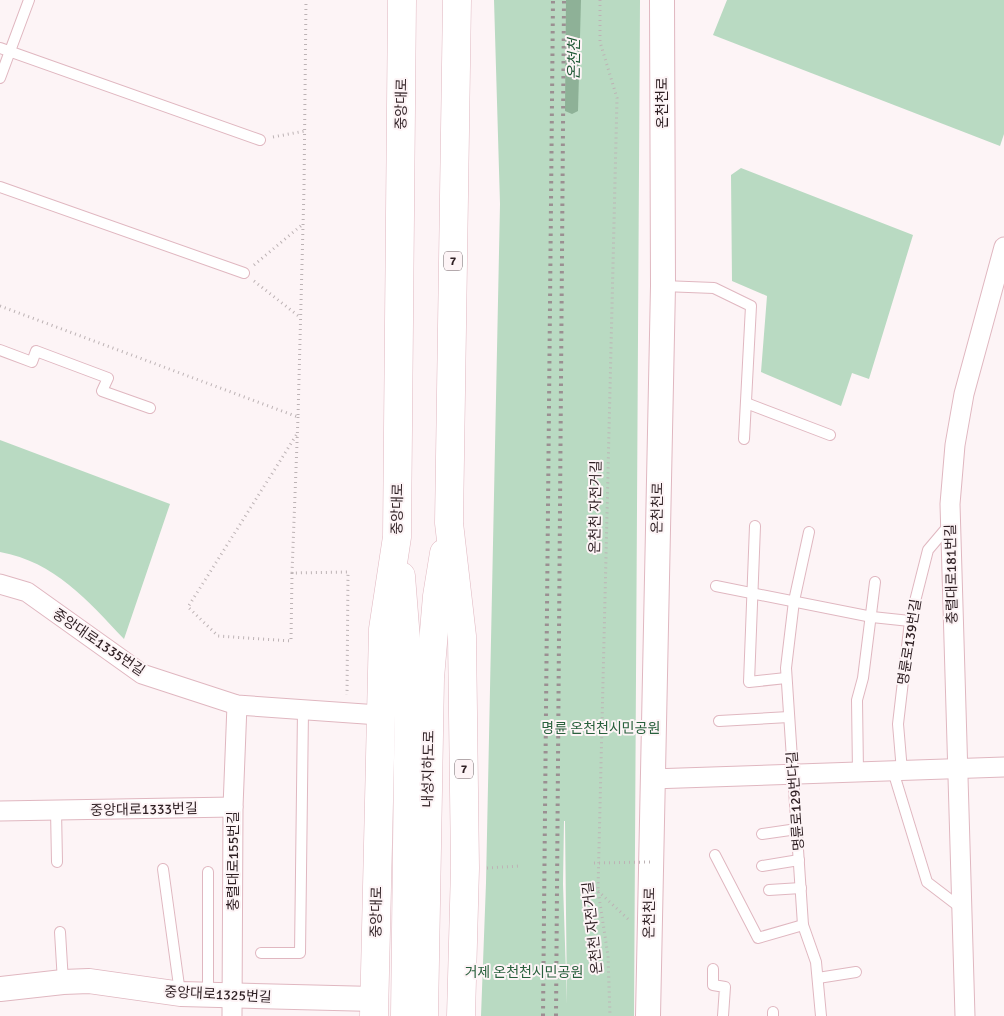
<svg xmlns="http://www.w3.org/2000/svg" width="1004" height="1016" viewBox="0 0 1004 1016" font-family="Signika,'Noto Sans KR',sans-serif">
	<rect width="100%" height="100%" fill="#fdf4f6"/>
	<!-- green -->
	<g fill="#b9dac2" fill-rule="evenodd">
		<path d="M494 0H640L634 1016H481L486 883 500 204ZM564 821H565L567 1004 563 884Z"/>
		<polygon points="727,0 1004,0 1004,134 1000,146 713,35"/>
		<polygon points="741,168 913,235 869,379 852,373 841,406 761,372 767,296 732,281 731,175"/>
		<path d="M0 440 170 504 124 639C87 600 55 562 0 552Z"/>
	</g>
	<!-- water -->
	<polygon fill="#8eb197" points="566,0 581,0 578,111 572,114 565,111"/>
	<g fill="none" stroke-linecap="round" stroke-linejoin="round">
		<!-- service casing -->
		<g stroke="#e0b7c0" stroke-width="12">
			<g id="service">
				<polyline points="0,48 260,140"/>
				<polyline points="0,78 29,0"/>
				<polyline points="0,187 244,273"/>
				<polyline points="663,286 714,288 751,306 744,439"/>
				<polyline points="0,350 32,362 36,351 108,378 102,391 150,408"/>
				<polyline points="746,403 830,435"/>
				<polyline points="755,526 749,682 786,678"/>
				<polyline points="809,532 794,601 786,668 803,925 816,962 821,1016"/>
				<polyline points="716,586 872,617 910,621"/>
				<polyline points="719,721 789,717"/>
				<polyline points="893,771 927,882 961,908"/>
				<polyline points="902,771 898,724 910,621 928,550 950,524"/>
				<polyline points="858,772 857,700 863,678 875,582"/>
				<polyline points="56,810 57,862"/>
				<polyline points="762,834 797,829"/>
				<polyline points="715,855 758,938 803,925"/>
				<polyline points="762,866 799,860"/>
				<polyline points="163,869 180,993"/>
				<polyline points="208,872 208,995"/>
				<polyline points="769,890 801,888"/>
				<polyline points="60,932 63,982"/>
				<polyline points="261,953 300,953 303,710"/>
				<polyline points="713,969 713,985 725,987 723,1016"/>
				<polyline points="818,978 856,972"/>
				<polyline points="773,1016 773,1012"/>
			</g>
		</g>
		<!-- minor casing -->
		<g stroke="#e0b7c0" stroke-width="21">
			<g id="minor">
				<polyline points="0,584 27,592 142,674 237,705 379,715"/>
				<polyline points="651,779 1004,767"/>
				<polyline points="0,811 233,807"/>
				<polyline points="232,1016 233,807 237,705"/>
				<polyline points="965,1016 950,504 955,445 964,394 1004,247"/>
			</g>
		</g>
		<!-- tertiary casing -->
		<g stroke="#e0b7c0" stroke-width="26">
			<g id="tertiary">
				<polyline points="0,989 63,982 89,981 181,994 374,999"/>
				<polyline points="648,1016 663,286 662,0"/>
			</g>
		</g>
		<!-- primary casing -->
		<g stroke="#e0b7c0" stroke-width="29">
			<g id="primary">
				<polyline points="457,0 449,523 462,636 465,868 461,1016"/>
				<polyline points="401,576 409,678 405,1016"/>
				<polyline points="374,1016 383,629 397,537 402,0"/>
				<polyline points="424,1016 430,678 437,596 444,553"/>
			</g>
		</g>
		<!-- path -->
		<g stroke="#bdb3b5" stroke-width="3" stroke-dasharray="1 4" stroke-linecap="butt">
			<polyline points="600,0 600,42 617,98 598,890 608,956 610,1016"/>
			<polyline points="273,137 305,131"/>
			<polyline points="254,265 303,224"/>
			<polyline points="254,281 301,318"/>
			<polyline points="0,306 298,417 304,188 306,0"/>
			<polyline points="298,417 292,573 348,572 347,695"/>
			<polyline points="292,573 291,641 218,636 188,607 297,434"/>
			<polyline points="487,868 519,866"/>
			<polyline points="598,891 628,919"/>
		</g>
		<!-- service -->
		<use href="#service" stroke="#fff" stroke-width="10"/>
		<!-- minor -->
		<use href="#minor" stroke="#fff" stroke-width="19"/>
		<!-- tertiary -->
		<use href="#tertiary" stroke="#fff" stroke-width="24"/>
		<!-- primary -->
		<use href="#primary" stroke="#fff" stroke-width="28"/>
		<!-- rail -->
		<g stroke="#9b8f92" stroke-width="4" stroke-dasharray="2.5 5" stroke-linecap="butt">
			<polyline points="543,1016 553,0"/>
			<polyline points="556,1016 564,0"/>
		</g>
		<!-- path-bridge -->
		<polyline stroke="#bdb3b5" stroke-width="3" stroke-dasharray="1 4" stroke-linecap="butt" points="594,863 650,862"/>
	</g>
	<g text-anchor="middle" stroke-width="4" stroke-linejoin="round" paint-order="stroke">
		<!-- shield labels -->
		<g fill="#fdf4f6" stroke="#6b5e62" stroke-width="1">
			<rect x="444" y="251.5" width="18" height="19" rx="4"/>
			<rect x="455" y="759.5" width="18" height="19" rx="4"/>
		</g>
		<g font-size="12" font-weight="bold" fill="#2d1e22">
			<text x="453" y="265">7</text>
			<text x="464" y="773">7</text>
		</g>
		<!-- street labels -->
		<g font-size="14" fill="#2d1e22" stroke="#fdf4f6">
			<text transform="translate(662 103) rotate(-90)" y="5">온천천로</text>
			<text transform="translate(401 104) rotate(-89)" y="5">중앙대로</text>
			<text transform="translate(595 507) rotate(-89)" y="5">온천천 자전거길</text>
			<text transform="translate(657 508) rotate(-89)" y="5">온천천로</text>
			<text transform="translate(397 509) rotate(-89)" y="5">중앙대로</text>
			<text transform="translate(951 574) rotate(-91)" y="5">충렬대로181번길</text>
			<text transform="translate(99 642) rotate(34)" y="5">중앙대로1335번길</text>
			<text transform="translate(909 642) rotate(-81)" y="5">명륜로139번길</text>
			<text transform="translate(428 769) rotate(-89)" y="5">내성지하도로</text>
			<text transform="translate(795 801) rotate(-94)" y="5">명륜로129번다길</text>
			<text transform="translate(144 809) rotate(-1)" y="5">중앙대로1333번길</text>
			<text transform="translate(233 861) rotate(-90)" y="5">충렬대로155번길</text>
			<text transform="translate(376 912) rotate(-89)" y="5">중앙대로</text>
			<text transform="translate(649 913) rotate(-89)" y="5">온천천로</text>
			<text transform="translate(592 928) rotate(-96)" y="5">온천천 자전거길</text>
			<text transform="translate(218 994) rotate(3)" y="5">중앙대로1325번길</text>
		</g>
		<!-- park labels -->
		<g font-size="14" fill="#29603d" stroke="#fdf4f6">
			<text x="601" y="733">명륜 온천천시민공원</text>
			<text x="524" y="977">거제 온천천시민공원</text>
		</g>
		<!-- water labels -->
		<g font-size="15" font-style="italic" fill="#1e5734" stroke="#fdf4f6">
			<text transform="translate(574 59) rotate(-89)" y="5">온천천</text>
		</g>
	</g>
</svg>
